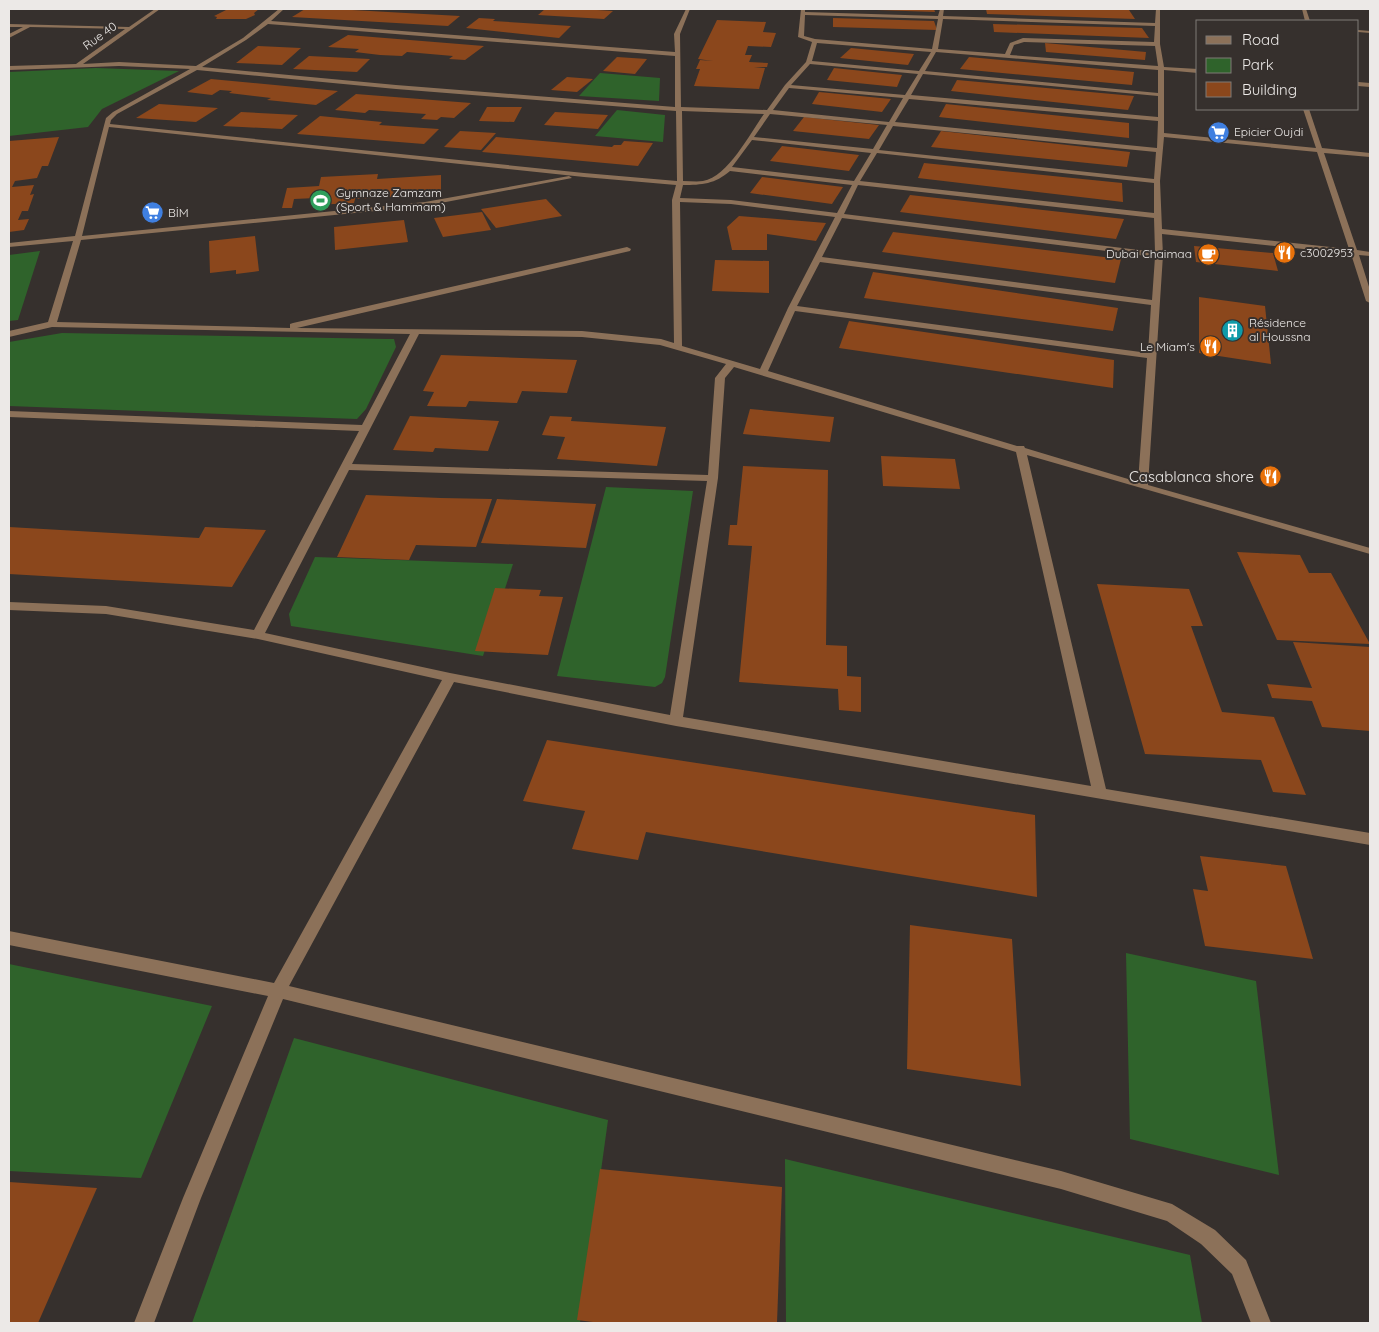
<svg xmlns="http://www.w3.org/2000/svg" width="1379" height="1332" font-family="Quicksand,sans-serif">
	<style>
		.green { fill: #2f632b }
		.building { fill: #8b471c }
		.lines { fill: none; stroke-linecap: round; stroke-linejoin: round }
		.minor { fill: #8c7159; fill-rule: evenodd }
		.labels { text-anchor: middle; stroke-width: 4; stroke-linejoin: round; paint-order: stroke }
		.far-street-label { font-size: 12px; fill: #ece9e7; stroke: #36302d }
		.far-poi-label { font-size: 12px; fill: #ece9e7; stroke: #36302d; text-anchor: start }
		.poi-label { font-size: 15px; fill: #ece9e7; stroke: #36302d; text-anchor: end }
	</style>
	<rect width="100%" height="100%" fill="#36302d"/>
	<g class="green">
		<polygon points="96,68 179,71 102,109 88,127 9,136 9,72"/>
		<polygon points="600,73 660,78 659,101 579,96"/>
		<polygon points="617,110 665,115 663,142 595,136"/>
		<polygon points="40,251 18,320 9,321 9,255"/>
		<polygon points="62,333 387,339 394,339 396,347 366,409 357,419 9,406 9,342"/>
		<polygon points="606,487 693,491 665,677 662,683 655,687 557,676"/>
		<polygon points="315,557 513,564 483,656 291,626 289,614"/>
		<polygon points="1126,953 1256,981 1279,1175 1130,1139"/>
		<polygon points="9,964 212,1006 141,1178 9,1171"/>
		<polygon points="294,1038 608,1120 580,1323 192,1323"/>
		<polygon points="785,1159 1190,1255 1202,1323 786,1323"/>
	</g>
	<g class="building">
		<polygon points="228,9 259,9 254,13 255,15 246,19 216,19 217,17 214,16"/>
		<polygon points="305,9 334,9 460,16 448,26 292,17"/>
		<polygon points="545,9 582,9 613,11 604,19 538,15"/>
		<polygon points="876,9 934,9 935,12 876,10"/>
		<polygon points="986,9 1129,10 1135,19 987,14"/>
		<polygon points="479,18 495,19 493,21 571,26 559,38 466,28"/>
		<polygon points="833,18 934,21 937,30 833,27"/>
		<polygon points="717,20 766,22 763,32 776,33 771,47 748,46 745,55 752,55 749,62 768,63 767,67 754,67 765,68 759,89 694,86 700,69 696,69 700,60 713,61 698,59"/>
		<polygon points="993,24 1142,28 1149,38 994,32"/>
		<polygon points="348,35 484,46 465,60 449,59 453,56 407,52 402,56 380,55 355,52 359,49 328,47"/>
		<polygon points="1045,43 1146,52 1145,60 1046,52"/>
		<polygon points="258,46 301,48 282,65 236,63"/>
		<polygon points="851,48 914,54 908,65 840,58"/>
		<polygon points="309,56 370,59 357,72 293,69"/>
		<polygon points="617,57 647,59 635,74 603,71"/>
		<polygon points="969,57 1134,72 1132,85 960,69"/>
		<polygon points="834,68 902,75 897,87 827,80"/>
		<polygon points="567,77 593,79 577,92 551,90"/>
		<polygon points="211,79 338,91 316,105 267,100 271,98 229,93 232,91 220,90 212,95 187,92"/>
		<polygon points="957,80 1134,96 1128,110 951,91"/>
		<polygon points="819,92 891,99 882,112 812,104"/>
		<polygon points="356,94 471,103 454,118 441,117 437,120 421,119 426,114 369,110 365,113 335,110"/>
		<polygon points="159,104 218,108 196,122 136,118"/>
		<polygon points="946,104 1129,123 1129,138 939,117"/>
		<polygon points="487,107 522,107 514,122 479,121"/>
		<polygon points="241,112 298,115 282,129 223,126"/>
		<polygon points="555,112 608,115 598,129 544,125"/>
		<polygon points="320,116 382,122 379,125 439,129 424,144 297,134"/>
		<polygon points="804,117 879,125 869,139 793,131"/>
		<polygon points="460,131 496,133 481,150 444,147"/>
		<polygon points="941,131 1130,152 1127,167 931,147"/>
		<polygon points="59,137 48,166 42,166 37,178 15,181 12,187 34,185 30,195 34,194 28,211 22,211 18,220 29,219 24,230 9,232 9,141"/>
		<polygon points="496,137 612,147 614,145 621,145 624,141 653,143 638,166 482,152"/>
		<polygon points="782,146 859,155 849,171 770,161"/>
		<polygon points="924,163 1122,183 1123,202 918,178"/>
		<polygon points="378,174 377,179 441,175 441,194 355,199 354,203 314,205 316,198 294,199 292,208 282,208 287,188 319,186 321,177"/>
		<polygon points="762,177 843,187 832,204 750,193"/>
		<polygon points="910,195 1124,219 1116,239 900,212"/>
		<polygon points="546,199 562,216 496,228 481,209"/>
		<polygon points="482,212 491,230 443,237 434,218"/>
		<polygon points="739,216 826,223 816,241 767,234 767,250 732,250 727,227"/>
		<polygon points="404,220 408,242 335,250 334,227"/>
		<polygon points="893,232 1121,259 1115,283 882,252"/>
		<polygon points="255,236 259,271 236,274 236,270 210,273 209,241"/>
		<polygon points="1194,246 1273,253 1278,271 1196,262"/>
		<polygon points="715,260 769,261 769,293 712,291"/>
		<polygon points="873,272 1118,308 1113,331 864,298"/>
		<polygon points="1199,297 1265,306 1271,364 1199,353"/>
		<polygon points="849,321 1114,360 1113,388 839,348"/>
		<polygon points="441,355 577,360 567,393 522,391 517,403 469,401 466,407 427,406 434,392 423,391"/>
		<polygon points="750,409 834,417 830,442 743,434"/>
		<polygon points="410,416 499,421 488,451 435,448 433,452 393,450"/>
		<polygon points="550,416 572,417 571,421 666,427 657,466 557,459 565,437 542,435"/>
		<polygon points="881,456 955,459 960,489 883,486"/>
		<polygon points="743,466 828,470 826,645 847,646 847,676 861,677 861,712 839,710 838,689 739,682 752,546 728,545 730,525 737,525"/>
		<polygon points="366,495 441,498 492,499 476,547 416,545 409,560 337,557"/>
		<polygon points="497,499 596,504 586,548 481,543"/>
		<polygon points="9,527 199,538 205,527 266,530 232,587 9,574"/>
		<polygon points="1237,552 1300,555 1309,573 1331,573 1370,644 1277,640"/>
		<polygon points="1097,584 1189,589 1203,626 1191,626 1222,712 1274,717 1306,795 1273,792 1261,760 1145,754"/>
		<polygon points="495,588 541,590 539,596 563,597 548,655 475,651"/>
		<polygon points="1293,642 1370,647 1370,731 1322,727 1312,701 1272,698 1267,684 1312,688"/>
		<polygon points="547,740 1035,815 1037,897 646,832 638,860 572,849 585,811 523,801"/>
		<polygon points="1200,856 1286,866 1313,959 1205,946 1193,889 1208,891"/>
		<polygon points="910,925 1012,939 1021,1086 907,1069"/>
		<polygon points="600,1169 782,1187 777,1323 601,1323 577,1320"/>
		<polygon points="9,1182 97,1188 38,1323 9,1323"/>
	</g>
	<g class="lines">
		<g class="minor">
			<path d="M 155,9 L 160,9 L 83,64 L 119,62 L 196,66 L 243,38 L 279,9 L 284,9 L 271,21 L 675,52 L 674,34 L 686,9 L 690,9 L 680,34 L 681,107 L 767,110 L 785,85 L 806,62 L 812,42 L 798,37 L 801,9 L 805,9 L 805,12 L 938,16 L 940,9 L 944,9 L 943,16 L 1155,23 L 1156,9 L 1160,9 L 1160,44 L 1164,67 L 1198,69 L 1198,73 L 1164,70 L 1164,133 L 1316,148 L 1303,109 L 1309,109 L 1322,148 L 1370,153 L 1370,157 L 1324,153 L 1357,250 L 1370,252 L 1370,256 L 1359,255 L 1370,290 L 1370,303 L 1366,301 L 1351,254 L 1162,234 L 1163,255 L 1148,485 L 1370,548 L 1370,554 L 1027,455 L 1106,789 L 1370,833 L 1370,845 L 676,726 L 454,682 L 289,986 L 1061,1171 L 1172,1204 L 1215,1230 L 1246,1260 L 1271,1323 L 1251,1323 L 1232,1274 L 1201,1244 L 1167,1221 L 1061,1189 L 283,999 L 201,1198 L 154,1323 L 134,1323 L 183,1198 L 268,996 L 9,945 L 9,931 L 274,983 L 442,680 L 258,639 L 106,614 L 9,610 L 9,602 L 106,606 L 254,630 L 359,431 L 9,417 L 9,411 L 362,425 L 410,334 L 52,327 L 9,337 L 9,331 L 48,322 L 73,241 L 9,247 L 9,243 L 75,236 L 106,118 L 113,112 L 190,69 L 119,66 L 9,70 L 9,66 L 76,64 L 125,29 L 30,27 L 9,38 L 9,34 L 23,27 L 9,27 L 9,24 L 129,27 ZM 805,15 L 938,19 L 932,49 L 815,39 L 804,36 ZM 943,19 L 1155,26 L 1154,42 L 1023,38 L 1010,43 L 1005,54 L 938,49 ZM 268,24 L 675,56 L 675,107 L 396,85 L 202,67 L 246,40 ZM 1024,42 L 1155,46 L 1158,66 L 1010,55 L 1014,45 ZM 817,43 L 931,52 L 919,71 L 812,61 ZM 936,52 L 1158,70 L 1158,93 L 925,71 ZM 810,64 L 918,74 L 905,95 L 791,85 ZM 197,70 L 396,89 L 676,111 L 677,181 L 584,173 L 110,124 L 111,120 L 117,114 ZM 923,74 L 1158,96 L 1158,117 L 911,95 ZM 789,88 L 903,98 L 889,122 L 773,110 ZM 909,99 L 1158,121 L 1157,148 L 895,122 ZM 682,111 L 764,114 C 750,133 728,177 703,181 C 697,182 690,181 683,181 ZM 770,114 L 887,125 L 873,149 L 754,137 ZM 893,126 L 1156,152 L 1154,179 L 879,150 ZM 109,127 L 584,177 L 676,185 L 672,200 L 674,343 L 661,339 L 582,331 L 297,328 L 630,251 L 631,249 L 627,247 L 293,323 L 290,324 L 290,328 L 57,322 L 81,240 L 425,206 L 572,178 L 569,176 L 425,202 L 82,236 ZM 1164,137 L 1317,152 L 1349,249 L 1162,229 L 1160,181 ZM 752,140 L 871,153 L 854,181 L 732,167 ZM 877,153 L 1154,183 L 1154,213 L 860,181 ZM 730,171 L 852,185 L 837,213 L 731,200 L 680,198 L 683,185 C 702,185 715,184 730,171 ZM 858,185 L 1154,218 L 1155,252 L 844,214 ZM 680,202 L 731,204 L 835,217 L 788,308 L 760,369 L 682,346 ZM 842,218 L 1155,257 L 1152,300 L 822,257 ZM 820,262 L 1151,305 L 1148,353 L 797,306 ZM 795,311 L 1147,358 L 1138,482 L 1025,448 L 1024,446 L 1017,446 L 768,371 ZM 419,334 L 582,337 L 660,345 L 726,364 L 715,378 L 708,475 L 352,464 ZM 734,367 L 1016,452 L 1091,786 L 683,717 L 718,478 L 725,378 ZM 349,470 L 707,481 L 670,715 L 450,673 L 265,633 Z"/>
			<polygon points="1302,9 1306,9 1310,21 1305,21"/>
			<polygon points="1358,30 1370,31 1370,33 1358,32"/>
			<polygon points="1358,82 1370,83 1370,87 1358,86"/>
		</g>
	</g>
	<defs>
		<symbol id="supermarket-disc" viewBox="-11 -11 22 22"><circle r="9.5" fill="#3f7fe0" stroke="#36302d"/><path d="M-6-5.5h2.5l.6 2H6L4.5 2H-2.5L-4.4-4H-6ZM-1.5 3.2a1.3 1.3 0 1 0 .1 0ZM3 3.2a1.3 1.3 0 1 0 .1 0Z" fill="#fff"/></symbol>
		<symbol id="stadium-disc" viewBox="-11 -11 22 22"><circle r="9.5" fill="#2e9e5b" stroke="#36302d"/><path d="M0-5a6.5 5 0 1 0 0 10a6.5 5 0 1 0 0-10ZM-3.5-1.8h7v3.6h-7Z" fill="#fff"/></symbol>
		<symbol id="restaurant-disc" viewBox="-11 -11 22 22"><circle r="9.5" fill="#e8710a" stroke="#36302d"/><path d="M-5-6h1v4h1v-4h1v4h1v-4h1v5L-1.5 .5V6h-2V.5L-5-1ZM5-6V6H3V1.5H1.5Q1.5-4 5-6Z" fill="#fff"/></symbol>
		<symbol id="cafe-disc" viewBox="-11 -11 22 22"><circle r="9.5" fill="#e8710a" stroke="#36302d"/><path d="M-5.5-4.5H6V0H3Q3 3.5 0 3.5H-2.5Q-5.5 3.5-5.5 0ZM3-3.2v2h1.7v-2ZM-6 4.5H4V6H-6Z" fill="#fff"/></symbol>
		<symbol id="building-disc" viewBox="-11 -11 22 22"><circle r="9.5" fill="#0f9aa8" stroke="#36302d"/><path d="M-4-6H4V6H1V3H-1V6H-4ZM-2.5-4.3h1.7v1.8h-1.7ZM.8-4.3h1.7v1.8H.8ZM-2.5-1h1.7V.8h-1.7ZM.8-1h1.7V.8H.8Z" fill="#fff"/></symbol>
	</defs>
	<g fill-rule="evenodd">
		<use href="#supermarket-disc" x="1206" y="120" width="25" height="25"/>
		<use href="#stadium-disc" x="308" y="188" width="25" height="25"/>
		<use href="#supermarket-disc" x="140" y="200" width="25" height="25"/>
		<use href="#restaurant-disc" x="1272" y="240" width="25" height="25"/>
		<use href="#cafe-disc" x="1196" y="242" width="25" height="25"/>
		<use href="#building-disc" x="1220" y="318" width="25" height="25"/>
		<use href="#restaurant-disc" x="1198" y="334" width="25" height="25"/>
		<use href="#restaurant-disc" x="1258" y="464" width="25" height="25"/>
	</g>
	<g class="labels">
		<g class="far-street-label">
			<text transform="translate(100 36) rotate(-36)" y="4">Rue 40</text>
		</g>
		<g class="far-poi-label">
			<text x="1234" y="136">Epicier Oujdi</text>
			<text x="336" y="197">Gymnaze Zamzam<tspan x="336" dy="14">(Sport &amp; Hammam)</tspan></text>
			<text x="168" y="217">BİM</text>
			<text x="1300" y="257">c3002953</text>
			<text x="1192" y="258" text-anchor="end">Dubai Chaimaa</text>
			<text x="1249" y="327">Résidence<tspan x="1249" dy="14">al Houssna</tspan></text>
			<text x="1195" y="351" text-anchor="end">Le Miam's</text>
		</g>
		<g class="poi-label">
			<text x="1254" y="482">Casablanca shore</text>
		</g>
	</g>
	<rect width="1379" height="1332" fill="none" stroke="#ece9e7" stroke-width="20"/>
	<rect x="1196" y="20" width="162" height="90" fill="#36302d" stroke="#7f7a77"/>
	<rect x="1206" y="36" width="25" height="8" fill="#8c7159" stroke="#7f7a77"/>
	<text x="1242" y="45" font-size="15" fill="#ece9e7">Road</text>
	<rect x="1206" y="58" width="25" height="15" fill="#2f632b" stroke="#7f7a77"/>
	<text x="1242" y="70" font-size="15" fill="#ece9e7">Park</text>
	<rect x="1206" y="82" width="25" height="15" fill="#8b471c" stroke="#7f7a77"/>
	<text x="1242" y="95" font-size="15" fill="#ece9e7">Building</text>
</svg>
